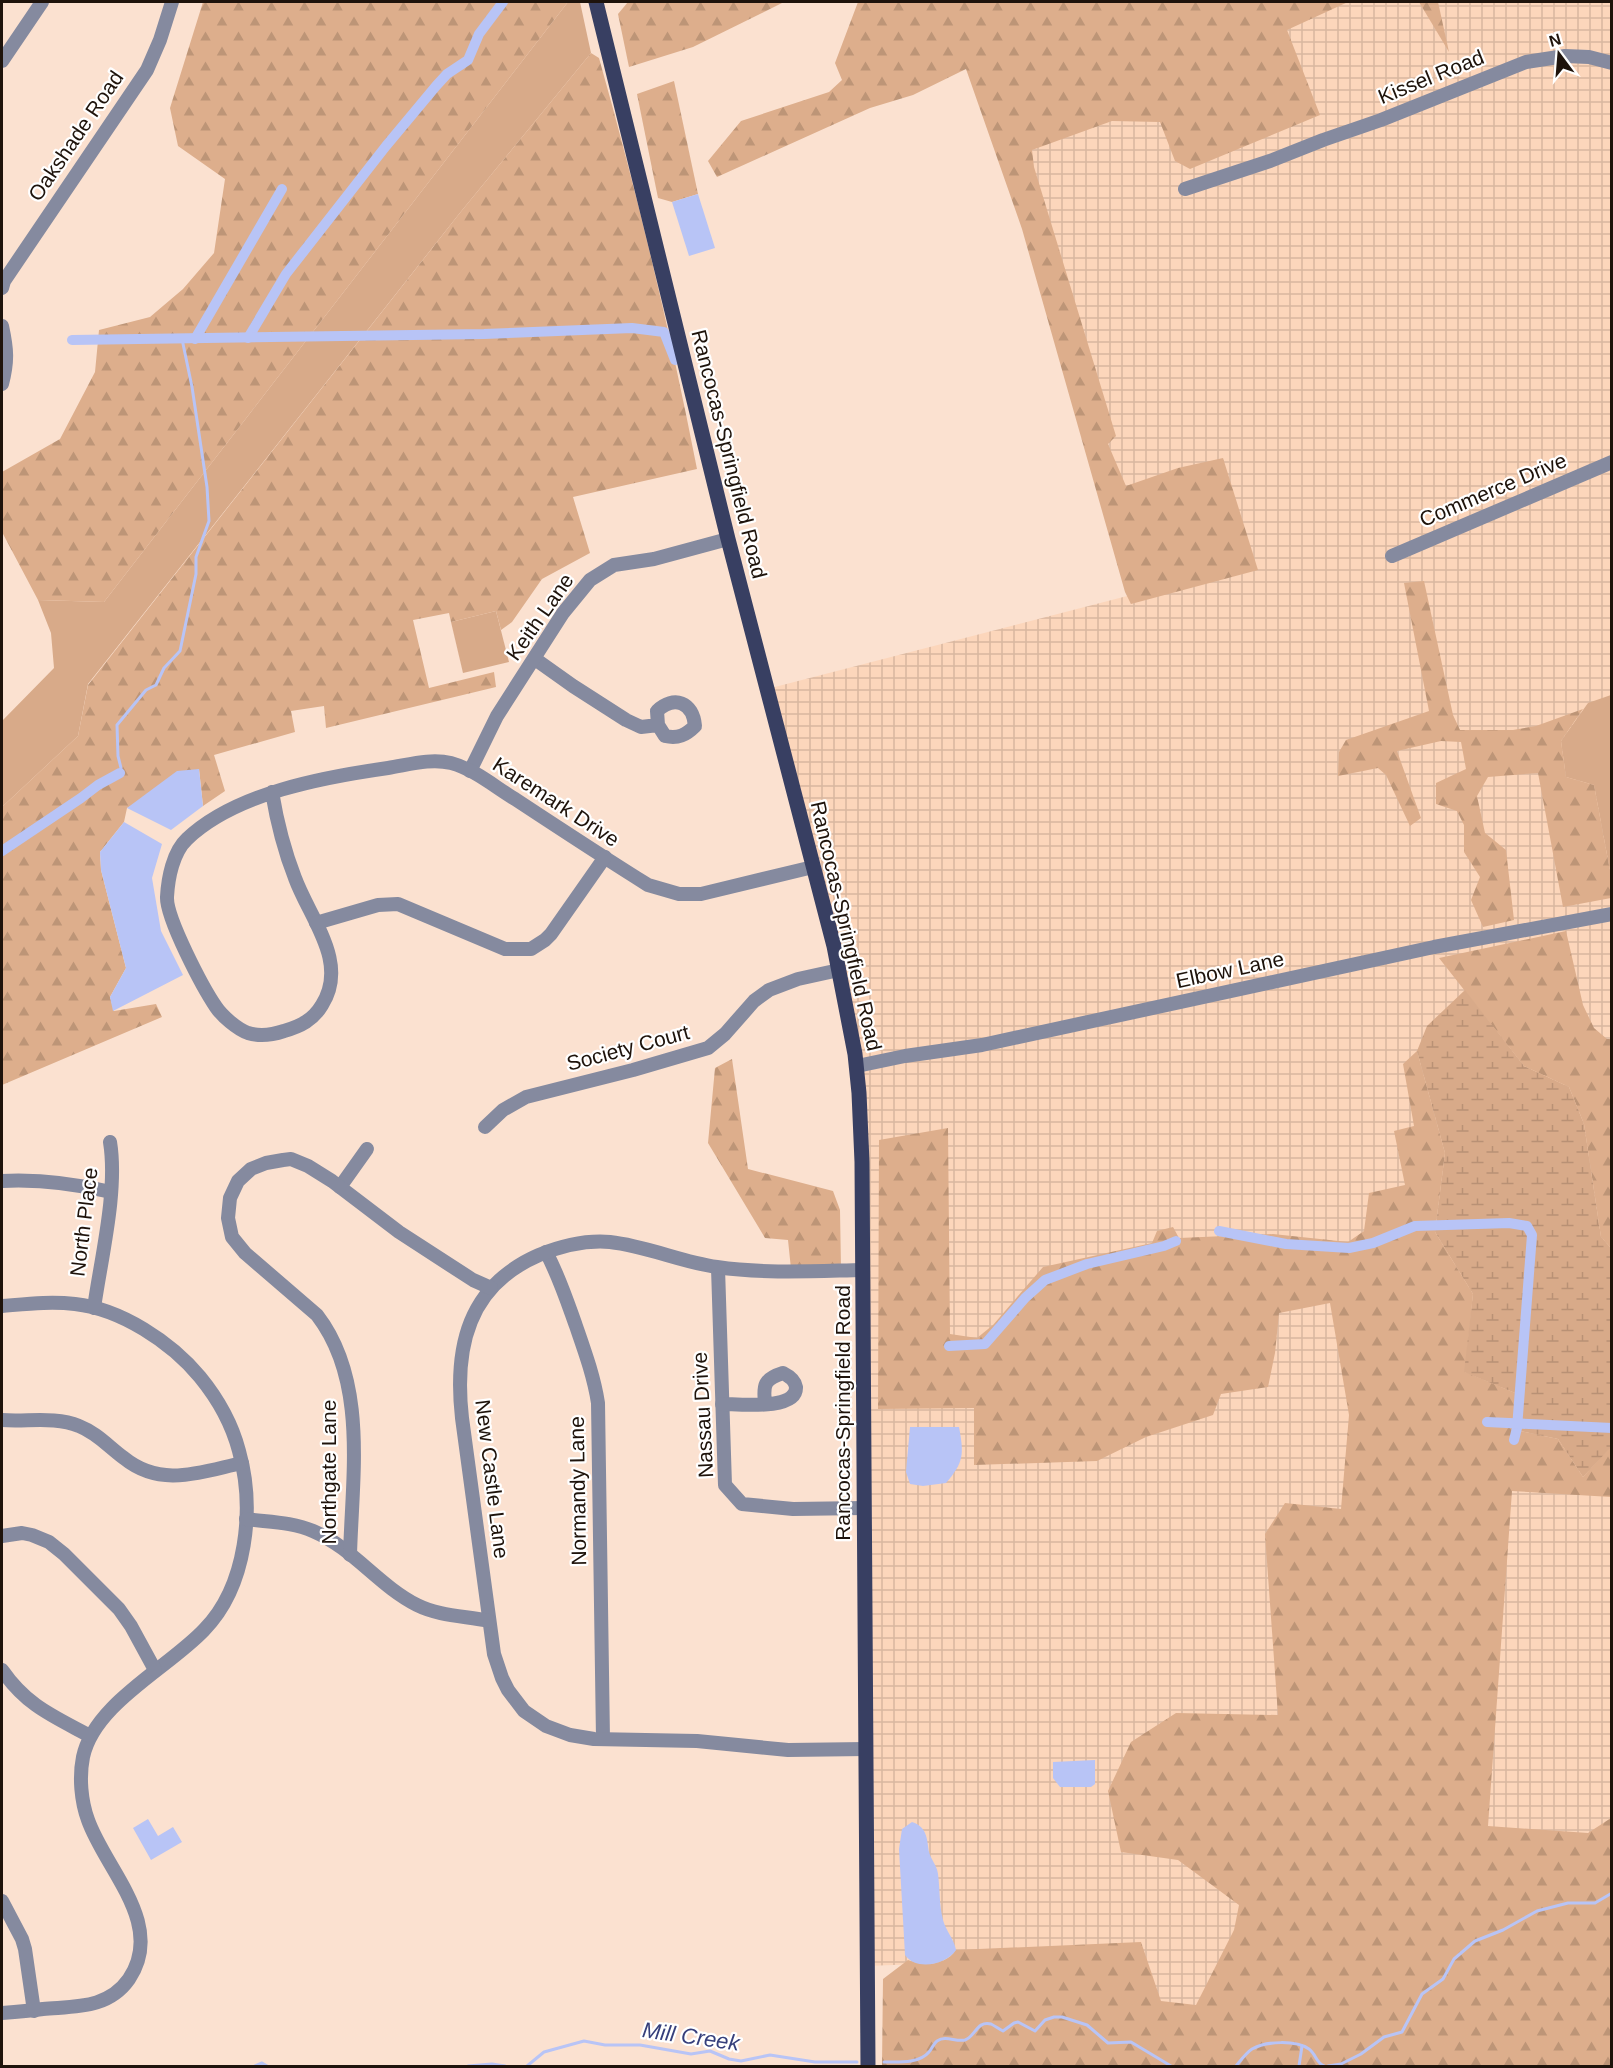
<svg xmlns="http://www.w3.org/2000/svg" width="1613" height="2068" font-family="Helvetica,sans-serif">
	<style>
		.industrial { fill: url(#industrial-grid) }
		.green { fill: #d8aa89 }
		.forest { fill: url(#forest-firs) }
		.wetland { fill: url(#wetland-marsh) }
		.water { fill: #b8c4f6 }
		.lines { fill: none; stroke-linecap: round; stroke-linejoin: round }
		.stream { stroke: #b8c4f6; stroke-width: 3 }
		.canal { stroke: #b8c4f6; stroke-width: 10 }
		.minor { stroke: #858a9f; stroke-width: 14 }
		.major { stroke: #383f62; stroke-width: 15 }
		.labels { text-anchor: middle; stroke-width: 4.5; stroke-linejoin: round; paint-order: stroke }
		.street-label { font-size: 21px; fill: #1e130b; stroke: #fff }
		.water-label { font-size: 22px; font-style: italic; fill: #363f7b; stroke: #fff }
	</style>
	<defs>
		<pattern id="industrial-grid" width="8" height="8" patternUnits="userSpaceOnUse" patternTransform="scale(1.5)"><rect width="8" height="8" fill="#fcd6bb"/><path d="M0 4h8M4 0v8" fill="none" stroke="#d8b79f"/></pattern>
		<pattern id="forest-firs" width="22" height="20" patternUnits="userSpaceOnUse" patternTransform="scale(1.5)"><rect width="22" height="20" fill="#ddae8c"/><path d="M5 1l3.5 6h-7zM16 11l3.5 6h-7z" fill="#bd9577"/></pattern>
		<pattern id="wetland-marsh" width="20" height="14" patternUnits="userSpaceOnUse" patternTransform="scale(1.5)"><rect width="20" height="14" fill="#d8aa89"/><path d="M1 5h8M5 5V1M11 12h8M15 12V8" fill="none" stroke="#b99175"/></pattern>
	</defs>
	<rect width="100%" height="100%" fill="#fbe1d0"/>
	<polygon class="industrial" points="1149,2 1611,2 1612,1844 1207,2011 1181,2019 1144,1993 1133,1956 867,1966 855,1054 767,689 1131,595 985,77"/>
	<g class="green">
		<polygon points="568,2 580,2 591,53 459,214 88,684 78,736 2,807 2,721 54,668 51,633 38,600 104,602"/>
		<polygon points="496,611 509,662 463,673 451,622"/>
		<polygon points="1611,695 1611,876 1594,785 1566,777 1561,741 1588,703"/>
	</g>
	<g class="forest">
		<polygon points="203,2 568,2 104,602 38,600 2,532 2,472 60,439 95,372 99,330 150,317 183,289 214,253 225,179 178,146 170,108"/>
		<polygon points="628,2 784,2 693,47 629,67 618,14"/>
		<polygon points="858,2 1348,2 1287,30 1320,115 1190,169 1175,161 1160,122 1112,121 1032,150 1034,167 1116,436 1108,444 1126,486 1178,468 1223,458 1258,570 1131,604 1125,592 1022,229 966,69 913,95 870,108 717,177 708,161 741,121 829,92 842,80 835,63"/>
		<polygon points="1419,2 1438,2 1449,52"/>
		<path d="M 591,53 L 599,58 C 637,193 670,330 697,469 L 573,497 L 590,553 L 542,579 L 512,622 L 501,630 L 496,611 L 451,622 L 449,613 L 413,620 L 429,688 L 494,672 L 496,687 L 326,728 L 324,706 L 291,711 L 295,732 L 214,755 L 225,791 L 203,806 L 199,769 L 127,808 L 124,822 L 100,852 L 101,870 L 126,968 L 110,997 L 114,1011 L 156,1004 L 162,1017 L 2,1085 L 2,807 L 78,736 L 88,685 L 459,214 Z"/>
		<polygon points="674,81 698,194 672,202 658,198 637,94"/>
		<polygon points="1424,581 1453,715 1460,730 1513,730 1536,726 1583,709 1561,741 1566,777 1594,785 1611,876 1611,898 1563,907 1538,773 1488,777 1477,796 1485,833 1506,850 1514,920 1483,927 1471,900 1480,877 1464,852 1464,825 1457,811 1436,804 1436,783 1466,769 1461,742 1441,741 1397,751 1421,818 1410,826 1386,775 1378,768 1338,776 1339,752 1346,740 1429,711 1404,583"/>
		<polygon points="1566,931 1583,1005 1594,1028 1607,1039 1611,1039 1611,1248 1601,1237 1584,1124 1569,1087 1524,1066 1439,958"/>
		<path d="M 1417,1051 L 1445,1153 L 1435,1232 L 1473,1294 L 1465,1372 L 1520,1395 L 1516,1430 L 1558,1439 L 1583,1477 L 1611,1446 L 1611,1497 L 1512,1491 L 1488,1826 L 1588,1833 L 1611,1818 L 1611,2065 L 882,2066 L 883,1979 L 908,1960 C 924,1967 946,1965 956,1950 L 1141,1942 L 1161,2001 L 1196,2005 L 1234,1930 L 1239,1905 L 1178,1860 L 1121,1852 L 1108,1791 L 1131,1742 L 1176,1713 L 1278,1715 L 1265,1534 L 1285,1503 L 1341,1509 L 1349,1415 L 1330,1303 L 1279,1313 L 1275,1353 L 1268,1387 L 1221,1394 L 1213,1415 L 1146,1437 L 1097,1461 L 974,1465 L 974,1408 L 878,1409 L 879,1140 L 948,1128 L 950,1334 L 977,1338 L 993,1325 L 1043,1267 L 1152,1243 L 1157,1231 L 1173,1227 L 1179,1238 L 1273,1234 L 1348,1242 L 1364,1231 L 1369,1193 L 1405,1185 L 1394,1131 L 1414,1126 L 1403,1064 Z"/>
		<polygon points="732,1059 748,1169 833,1191 840,1210 841,1269 791,1269 788,1240 765,1238 708,1143 715,1068"/>
	</g>
	<polygon class="wetland" points="1465,990 1524,1066 1569,1087 1584,1124 1601,1237 1611,1248 1612,1446 1583,1477 1558,1439 1516,1430 1520,1395 1464,1372 1473,1294 1435,1232 1445,1153 1417,1051 1427,1026"/>
	<g class="water">
		<polygon points="698,194 715,248 689,256 672,202"/>
		<polygon points="199,769 203,806 171,830 127,808 177,771"/>
		<polygon points="124,822 162,844 152,878 161,931 183,975 113,1011 110,997 126,968 101,870 100,852"/>
		<path d="M 910,1427 L 959,1427 C 964,1454 964,1462 946,1483 L 923,1486 L 910,1484 L 906,1472 Z"/>
		<polygon points="1095,1760 1095,1784 1091,1787 1060,1787 1053,1778 1053,1762"/>
		<polygon points="148,1819 158,1836 173,1827 182,1842 151,1860 133,1828"/>
		<path d="M 912,1822 C 928,1827 927,1841 929,1852 C 931,1860 937,1865 938,1874 C 940,1889 939,1905 943,1920 C 946,1931 954,1939 956,1950 C 946,1965 916,1971 905,1955 L 899,1849 L 902,1829 Z"/>
	</g>
	<g class="lines">
		<g class="stream">
			<polyline points="120,773 121,768 118,756 117,725 146,690 156,685 164,668 180,651 196,574 196,557 209,521 207,487 192,387 182,339"/>
			<path d="M 884,2062 C 898,2062 919,2064 929,2052 C 932,2049 933,2044 937,2041 C 946,2035 955,2042 965,2040 C 975,2037 977,2020 991,2024 C 995,2026 999,2029 1003,2031 L 1014,2023 L 1018,2022 L 1035,2031 L 1045,2020 L 1054,2017 L 1062,2017 L 1087,2025 L 1108,2043 L 1131,2042 L 1171,2066"/>
			<polyline points="255,2066 262,2063 267,2066"/>
			<polyline points="468,2066 492,2064 505,2066"/>
			<polyline points="527,2066 544,2052 584,2041 605,2045 640,2045 691,2054 710,2051 729,2059 741,2061 770,2055 815,2062 857,2062"/>
			<path d="M 1236,2066 C 1241,2060 1246,2053 1252,2049 C 1266,2041 1296,2040 1309,2049 C 1316,2054 1316,2063 1324,2066"/>
			<polyline points="1299,2066 1302,2046"/>
			<polyline points="1328,2066 1341,2064 1361,2054 1384,2037 1402,2032 1422,1994 1443,1979 1454,1959 1475,1941 1503,1930 1537,1911 1568,1903 1595,1903 1612,1893"/>
		</g>
		<g class="canal">
			<polyline points="248,338 286,274 386,146 436,86 447,74 468,60 479,34 503,2"/>
			<polyline points="195,339 282,189"/>
			<polyline points="72,340 484,334 632,328 664,332 675,360"/>
			<polyline points="2,851 81,798 98,785 120,773"/>
			<polyline points="1219,1231 1286,1244 1349,1248 1373,1243 1415,1226 1509,1223 1527,1226 1532,1235 1517,1428 1514,1440"/>
			<polyline points="949,1346 985,1344 1025,1298 1045,1280 1087,1264 1164,1246 1176,1241"/>
			<polyline points="1487,1422 1612,1428"/>
		</g>
		<g class="minor">
			<polyline points="2,61 42,2"/>
			<polyline points="1185,189 1270,161 1323,140 1381,120 1526,62 1565,56 1589,57 1612,63"/>
			<polyline points="2,288 4,281 147,70 160,40 172,2"/>
			<path d="M 2,326 C 7,349 8,361 2,384"/>
			<polyline points="1392,556 1612,462"/>
			<path d="M 535,659 L 573,686 L 626,720 L 641,727 L 658,725 L 657,711 C 674,695 693,702 695,726 C 686,735 678,739 665,736 L 658,725"/>
			<polyline points="470,771 497,716 563,613 590,580 614,565 654,559 728,539"/>
			<path d="M 272,792 C 277,822 284,850 295,878 C 310,919 349,962 322,1005 C 313,1020 301,1026 284,1031 C 272,1035 261,1037 248,1033 C 237,1029 222,1016 216,1007 C 203,988 166,918 167,897 C 168,878 173,852 187,839 C 235,793 324,777 388,768 C 408,765 430,758 451,763 C 474,769 495,787 515,799 C 559,828 603,857 648,885 L 679,894 L 701,894 L 813,867"/>
			<polyline points="316,923 378,905 398,904 505,949 531,949 545,940 551,934 605,857"/>
			<polyline points="857,1066 905,1056 982,1045 1434,947 1612,914"/>
			<polyline points="485,1127 503,1110 526,1097 633,1070 708,1048 725,1034 754,1001 769,990 798,979 839,970"/>
			<path d="M 2,1181 C 38,1179 76,1184 111,1192"/>
			<polyline points="340,1187 367,1149"/>
			<path d="M 546,1252 C 559,1276 567,1301 576,1326 C 585,1352 594,1377 598,1403 L 603,1739"/>
			<polyline points="718,1268 725,1485 742,1504 793,1509 864,1508"/>
			<path d="M 863,1270 C 815,1271 765,1274 717,1267 C 681,1262 647,1246 610,1242 C 587,1240 561,1246 539,1255 C 468,1286 454,1347 462,1418 L 494,1654 L 502,1678 L 508,1690 L 524,1711 L 546,1726 L 570,1735 L 594,1739 L 697,1741 L 788,1750 L 866,1749"/>
			<path d="M 2,1306 C 26,1304 50,1301 75,1304 C 121,1309 171,1342 200,1377 C 218,1399 232,1424 239,1451 C 255,1508 247,1586 204,1630 C 168,1668 94,1704 83,1757 C 79,1777 81,1801 88,1820 C 105,1869 166,1924 129,1979 C 108,2009 75,2006 43,2009 C 29,2011 16,2012 2,2013"/>
			<path d="M 94,1308 C 101,1258 118,1191 110,1142"/>
			<path d="M 722,1404 C 738,1404 797,1411 796,1387 C 795,1380 789,1376 783,1373 C 764,1379 763,1385 765,1403"/>
			<path d="M 2,1420 C 27,1422 55,1416 79,1426 C 97,1433 109,1447 124,1458 C 161,1488 200,1472 242,1463"/>
			<path d="M 246,1519 C 268,1522 293,1522 313,1531 C 353,1548 379,1586 417,1605 C 439,1616 465,1616 489,1621"/>
			<polyline points="2,1536 22,1533 32,1535 49,1542 64,1554 119,1609 131,1626 155,1670"/>
			<path d="M 350,1555 C 352,1477 368,1381 317,1315 L 245,1253 L 232,1237 L 228,1218 L 230,1198 L 238,1181 L 251,1169 L 266,1163 L 283,1160 L 291,1159 L 308,1166 L 332,1181 L 399,1232 L 473,1280 L 491,1288"/>
			<path d="M 2,1670 C 27,1706 53,1716 90,1736"/>
			<polyline points="2,1901 22,1939 25,1949 34,2011"/>
		</g>
		<polyline class="major" points="596,2 728,539 834,946 855,1054 859,1093 862,1162 868,2066"/>
	</g>
	<g class="labels">
		<g class="street-label">
			<text transform="translate(1431 77) rotate(-22)" y="7">Kissel Road</text>
			<text transform="translate(76 136) rotate(-56)" y="7">Oakshade Road</text>
			<text transform="translate(729 454) rotate(76)" y="7">Rancocas-Springfield Road</text>
			<text transform="translate(1493 490) rotate(-23)" y="7">Commerce Drive</text>
			<text transform="translate(540 617) rotate(-55)" y="7">Keith Lane</text>
			<text transform="translate(556 802) rotate(33)" y="7">Karemark Drive</text>
			<text transform="translate(846 926) rotate(77)" y="7">Rancocas-Springfield Road</text>
			<text transform="translate(1230 970) rotate(-12)" y="7">Elbow Lane</text>
			<text transform="translate(628 1048) rotate(-15)" y="7">Society Court</text>
			<text transform="translate(84 1222) rotate(-83)" y="7">North Place</text>
			<text transform="translate(843 1413) rotate(-90)" y="7">Rancocas-Springfield Road</text>
			<text transform="translate(703 1415) rotate(-93)" y="7">Nassau Drive</text>
			<text transform="translate(329 1472) rotate(-90)" y="7">Northgate Lane</text>
			<text transform="translate(492 1479) rotate(83)" y="7">New Castle Lane</text>
			<text transform="translate(578 1491) rotate(-91)" y="7">Normandy Lane</text>
		</g>
		<g class="water-label">
			<text transform="translate(691 2036) rotate(8)" y="8">Mill Creek</text>
		</g>
	</g>
	<rect width="1613" height="2068" fill="none" stroke="#1e130b" stroke-width="6"/>
	<g transform="translate(1559 54) rotate(344)" stroke="#ffffff" stroke-width="4.5" paint-order="stroke">
	<path d="M0-4.5L10 22L0 15L-10 22Z" fill="#1e130b"/>
	<text y="-9" font-size="16" font-weight="bold" text-anchor="middle" fill="#1e130b">N</text>
	</g>
</svg>
